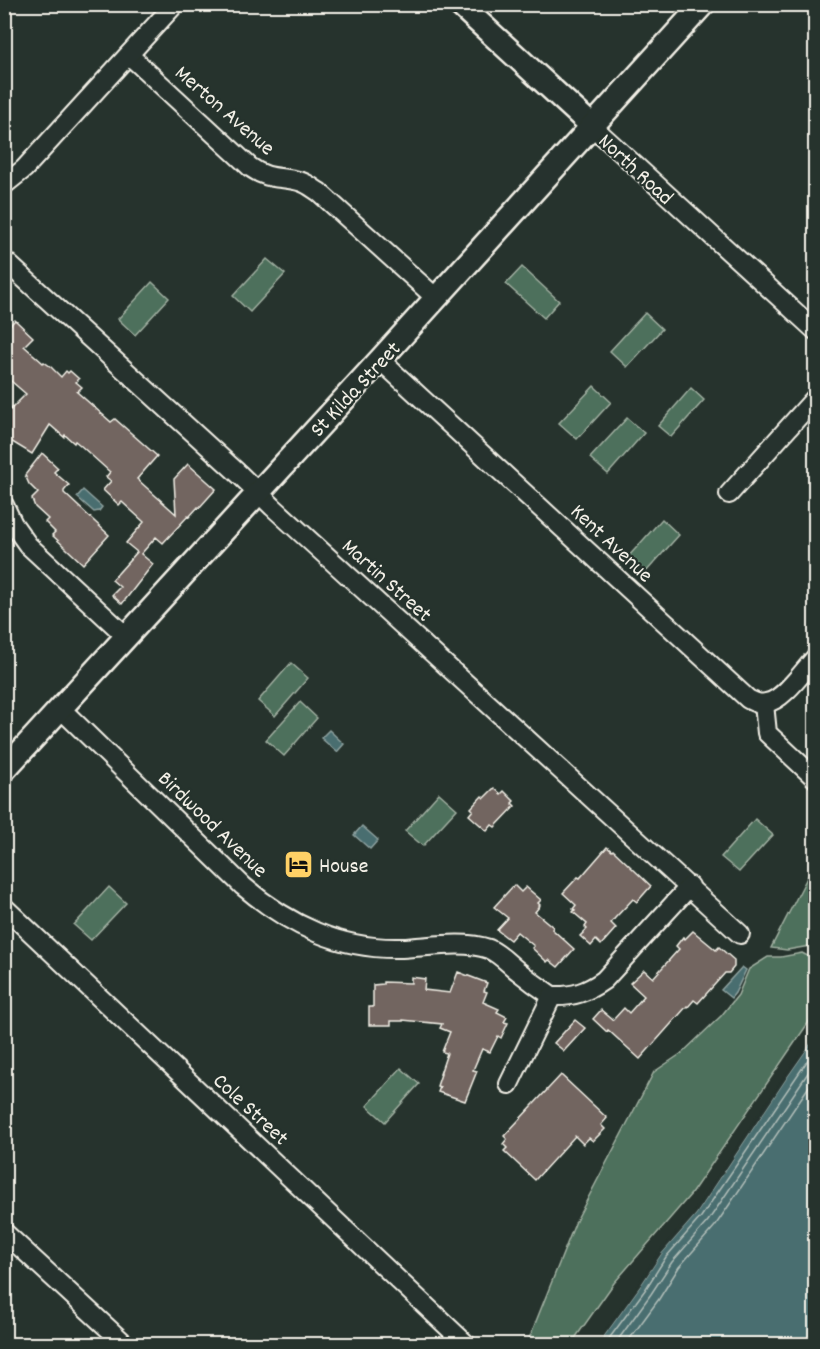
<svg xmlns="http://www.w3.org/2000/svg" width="820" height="1349" font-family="Dekko,sans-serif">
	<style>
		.green { fill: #4e705b; stroke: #a1b0a2; stroke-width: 1.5 }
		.water { fill: #4a6e70; stroke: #8ea2a0; stroke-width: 1.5 }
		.pier { fill: #26332d }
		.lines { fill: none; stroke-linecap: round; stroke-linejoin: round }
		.shore { stroke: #b0bdb8; stroke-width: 1.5 }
		.building { fill: #726560; stroke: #f4f1e8; stroke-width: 1.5 }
		.minor-casing { stroke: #f4f1e8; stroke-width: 22 }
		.major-casing { stroke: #f4f1e8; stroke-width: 27 }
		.minor { stroke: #26332d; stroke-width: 18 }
		.major { stroke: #26332d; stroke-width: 22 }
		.labels { text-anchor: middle; stroke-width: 4.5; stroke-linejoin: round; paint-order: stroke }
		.street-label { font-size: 22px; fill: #f4f1e8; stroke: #26332d }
		.poi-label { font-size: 22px; fill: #f4f1e8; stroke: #26332d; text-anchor: start }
	</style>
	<rect width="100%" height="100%" fill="#26332d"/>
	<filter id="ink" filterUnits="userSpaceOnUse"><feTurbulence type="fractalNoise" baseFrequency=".0167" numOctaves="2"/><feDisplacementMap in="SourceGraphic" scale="12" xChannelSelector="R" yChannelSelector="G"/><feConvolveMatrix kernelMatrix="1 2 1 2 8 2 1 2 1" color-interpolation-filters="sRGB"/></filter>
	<g filter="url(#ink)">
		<g class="green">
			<polygon points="267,259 285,274 250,312 233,296"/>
			<polygon points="522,267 559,301 544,318 506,284"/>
			<polygon points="152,282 169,298 135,335 118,319"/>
			<polygon points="645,313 662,329 627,367 610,351"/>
			<polygon points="594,386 611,402 577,439 559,423"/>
			<polygon points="691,388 704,400 671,437 658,426"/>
			<polygon points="627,418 644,433 608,474 590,458"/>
			<polygon points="662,519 679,535 645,573 628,557"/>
			<polygon points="291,663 308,678 275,716 258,701"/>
			<polygon points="300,702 317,718 284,756 266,740"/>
			<polygon points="439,793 457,809 423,846 405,831"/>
			<polygon points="755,819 773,835 739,872 721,857"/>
			<polygon points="815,862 815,945 787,950 771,948"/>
			<polygon points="109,887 126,903 91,940 74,925"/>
			<polygon points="802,953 815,960 815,1013 691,1194 614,1283 571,1344 527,1344 576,1221 654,1072 682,1053 721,1016 738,995 749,969 768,957 781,957"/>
			<polygon points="401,1068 419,1084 385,1122 367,1106"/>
		</g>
		<g class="water">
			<polygon points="83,490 102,507 99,511 94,512 77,497"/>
			<polygon points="329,730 344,744 337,752 321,738"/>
			<polygon points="362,826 378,840 370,849 354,835"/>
			<polygon points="742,967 746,970 735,993 731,998 721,990"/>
			<polygon points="815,1037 815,1344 598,1344 640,1286 661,1254 696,1214 787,1077"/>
		</g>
		<polygon class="pier" points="816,1034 815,1037 787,1077 696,1214 661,1254 640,1286 598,1344 595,1344 638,1285 659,1252 694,1212 785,1075 813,1036"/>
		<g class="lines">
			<g class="shore">
				<polyline points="605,1344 645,1290 666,1257 701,1217 816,1048"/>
				<polyline points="615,1344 651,1294 672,1262 708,1221 816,1061"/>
				<polyline points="626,1344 659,1299 679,1267 715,1226 816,1076"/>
			</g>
		</g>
		<g class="building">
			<polygon points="15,320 33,337 24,346 43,363 44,362 51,367 61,377 66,371 68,373 70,371 79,379 76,382 82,387 77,392 111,422 115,419 157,456 137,479 176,514 174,479 188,464 216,489 199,508 198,507 189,517 188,516 163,543 156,537 141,554 153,564 122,604 112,595 120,587 112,580 137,552 126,543 144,522 122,502 119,505 103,490 111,481 106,477 110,472 80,445 75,441 74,443 65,435 64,437 50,425 32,454 4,437 4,416 26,394 4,375 4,331"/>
			<polygon points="42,453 58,468 54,472 69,485 64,491 64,493 109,535 83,564 52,535 55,532 45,522 48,519 35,507 32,499 38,493 29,484 25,475"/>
			<polygon points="494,788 501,794 504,791 514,801 512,803 515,806 495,827 492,825 487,831 469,815 473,810 471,808 482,796 484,798"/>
			<polygon points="607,847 612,851 613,850 651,886 637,902 633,899 615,918 611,923 616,928 601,945 596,940 591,946 580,936 587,929 585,927 587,924 573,912 575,910 573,909 576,905 563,893 578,877 580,878"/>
			<polygon points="514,885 521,892 526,887 541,900 538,903 540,905 538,907 539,907 535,912 553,927 552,929 574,949 558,967 549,960 547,962 532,948 534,946 517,932 510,940 497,930 508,918 494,907"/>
			<polygon points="693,931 716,950 719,947 734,960 734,967 729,973 725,973 698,1003 694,1000 688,1007 687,1006 640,1059 608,1030 607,1032 593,1019 601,1010 613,1020 624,1008 629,1013 644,996 630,983 644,970 653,978 679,949 676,946 683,937 685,939"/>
			<polygon points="458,972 487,983 484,991 487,992 483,1002 499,1009 497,1012 507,1017 504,1022 508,1023 501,1038 498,1036 490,1052 482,1049 473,1070 477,1071 465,1101 438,1092 440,1087 437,1086 441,1074 440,1074 447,1053 442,1052 450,1032 440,1028 442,1024 403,1020 403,1021 391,1021 391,1025 369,1025 369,1007 373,1007 373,985 383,984 383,982 411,983 411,977 425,979 424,990 450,993"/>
			<polygon points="575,1020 585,1028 564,1051 554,1043"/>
			<polygon points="561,1075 607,1118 601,1125 605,1129 593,1141 589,1138 583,1144 575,1136 535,1180 504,1151 507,1148 503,1144 507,1139 504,1136"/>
		</g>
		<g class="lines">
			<defs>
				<g id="minor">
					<path d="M 129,55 L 250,167 C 271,182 281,175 302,182 C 308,184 314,189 319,192 L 436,298"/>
					<polyline points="592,126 816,331"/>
					<polyline points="4,185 24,169 175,4"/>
					<polyline points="4,260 240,475 273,507 740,934"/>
					<path d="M 380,360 L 748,699 C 754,702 759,705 766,703 C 783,701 804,670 816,657"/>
					<polyline points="729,494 816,397"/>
					<polyline points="4,505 13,524 28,545 127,637"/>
					<polyline points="764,704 767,733 816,779"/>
					<path d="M 61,709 L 243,886 C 289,925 340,950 402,948 C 429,947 463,940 489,949 C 500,954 509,964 518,971 C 529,980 540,988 552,996"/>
					<polyline points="4,907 466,1344"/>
					<path d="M 509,1084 L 552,996 C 573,997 587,992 604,980 L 690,886"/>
					<polyline points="4,1232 125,1344"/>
				</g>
				<g id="major">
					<polyline points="459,4 592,126"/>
					<polyline points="4,770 380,360 703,4"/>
				</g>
			</defs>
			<use href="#minor" class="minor-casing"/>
			<use href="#major" class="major-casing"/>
			<use href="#minor" class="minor"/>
			<use href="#major" class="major"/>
		</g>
	</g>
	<defs>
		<symbol id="hotel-square" viewBox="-11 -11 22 22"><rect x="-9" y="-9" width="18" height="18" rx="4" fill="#ffd166" stroke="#26332d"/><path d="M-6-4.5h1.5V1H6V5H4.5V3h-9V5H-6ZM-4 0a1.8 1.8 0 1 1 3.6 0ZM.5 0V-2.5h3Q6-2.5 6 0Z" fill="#111"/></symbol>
	</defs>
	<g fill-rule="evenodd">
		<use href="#hotel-square" x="282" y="848" width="33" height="33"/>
	</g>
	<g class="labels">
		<g class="street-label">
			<text transform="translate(226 109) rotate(41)" y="8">Merton Avenue</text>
			<text transform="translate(637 168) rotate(43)" y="8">North Road</text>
			<text transform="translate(354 388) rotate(-47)" y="8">St Kilda Street</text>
			<text transform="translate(613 542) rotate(43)" y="8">Kent Avenue</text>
			<text transform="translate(388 579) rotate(42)" y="8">Martin Street</text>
			<text transform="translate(214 823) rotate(44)" y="8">Birdwood Avenue</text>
			<text transform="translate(252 1108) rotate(43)" y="8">Cole Street</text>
		</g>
		<g class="poi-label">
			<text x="319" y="872">House</text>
		</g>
	</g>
	<rect width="820" height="1349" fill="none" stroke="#26332d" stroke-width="24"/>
	<rect x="12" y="12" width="796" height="1325" fill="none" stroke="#f4f1e8" stroke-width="2" filter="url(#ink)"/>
</svg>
